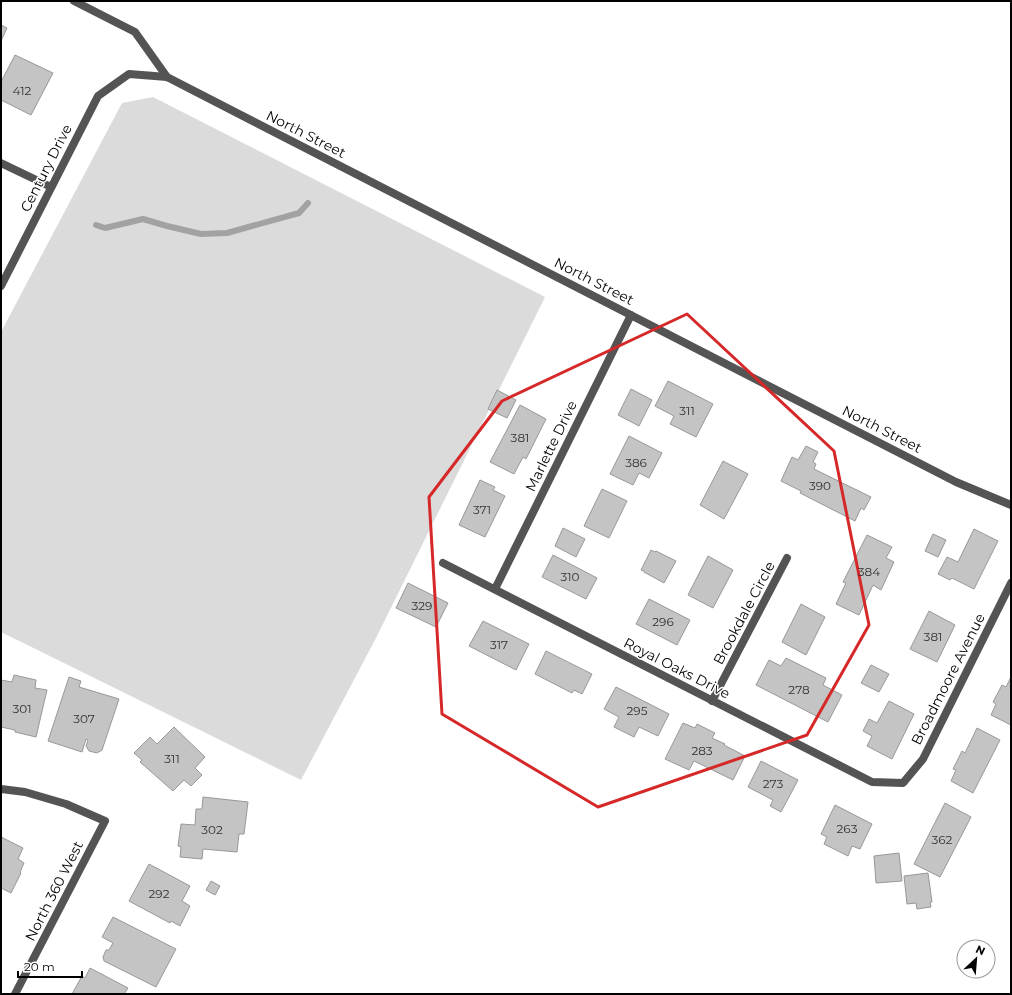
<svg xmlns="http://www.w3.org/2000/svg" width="1012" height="995" font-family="Montserrat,sans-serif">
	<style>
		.green { fill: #dbdbdb }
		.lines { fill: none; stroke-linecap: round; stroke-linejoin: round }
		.stream { stroke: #a2a2a2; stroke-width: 6 }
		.building { fill: #c4c4c4; stroke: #989898 }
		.street { stroke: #545454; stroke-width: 8 }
		.marked { fill: none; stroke: #d62828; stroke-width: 3; stroke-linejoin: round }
		.labels { text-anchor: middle; stroke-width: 3; stroke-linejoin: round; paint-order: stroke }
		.number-label { font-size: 12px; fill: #313131 }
		.street-label { font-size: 14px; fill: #000; stroke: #fff }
	</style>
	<rect width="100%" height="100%" fill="#fff"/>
	<polygon class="green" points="153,97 545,297 376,638 301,780 1,632 1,332 122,103"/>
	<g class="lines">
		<polyline class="stream" points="96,225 105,228 143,219 167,226 201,234 227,233 299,213 308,203"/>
	</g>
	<g class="building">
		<polygon points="1,25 7,28 1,41"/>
		<polygon points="15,55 53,73 31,115 1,100 1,82"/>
		<polygon points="668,381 713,404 696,437 670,424 674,416 655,406"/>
		<polygon points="631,389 652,400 639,426 618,415"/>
		<polygon points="497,390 516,400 507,418 488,409"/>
		<polygon points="520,405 546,419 526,459 523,457 514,474 490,462"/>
		<polygon points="629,436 662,453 649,478 639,473 633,485 610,474"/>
		<polygon points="806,446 818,452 813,462 816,464 814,469 871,497 864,510 861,508 855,521 800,493 801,491 781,481 792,457 798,460"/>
		<polygon points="723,461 748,474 724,519 700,505"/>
		<polygon points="480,480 495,487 493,490 505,496 485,537 459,525"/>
		<polygon points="602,489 627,501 609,538 584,526"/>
		<polygon points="563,528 585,539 576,557 555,546"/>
		<polygon points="974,529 998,541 974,589 952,578 950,580 938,574 947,557 958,562"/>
		<polygon points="933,534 946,540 938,557 925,551"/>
		<polygon points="867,535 892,547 886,558 894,562 881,590 873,585 859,615 836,604 846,583 843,582"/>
		<polygon points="651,550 655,552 656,551 676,561 664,583 644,572 644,571 641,570"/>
		<polygon points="553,555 597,578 586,599 542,577"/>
		<polygon points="708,556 733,570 713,608 688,595"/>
		<polygon points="408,583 448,603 436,627 396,608"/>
		<polygon points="649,599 690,620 677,645 636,624"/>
		<polygon points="801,604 825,617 806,655 782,642"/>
		<polygon points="929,611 955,625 937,662 910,649"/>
		<polygon points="483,621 529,644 516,670 469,646"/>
		<polygon points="546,651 592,674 582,694 574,690 572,693 535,674"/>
		<polygon points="786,658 826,678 823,685 842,695 828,722 756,685 769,660 781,666"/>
		<polygon points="871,665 889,674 879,692 861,683"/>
		<polygon points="14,675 36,680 35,688 47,690 36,737 15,732 15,730 1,727 1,680 12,682"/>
		<polygon points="69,677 81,681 79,687 119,699 102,750 97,753 89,751 86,746 88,740 86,739 82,752 48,741"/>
		<polygon points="1011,677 1011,725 991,715 996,704 993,702 1002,685 1006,687"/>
		<polygon points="616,687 669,714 658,736 639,727 634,737 614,727 619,717 604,709"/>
		<polygon points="889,701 914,714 892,759 867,746 872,736 863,731 869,719 877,723"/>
		<polygon points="683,723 695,728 697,724 715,733 712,738 725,744 724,745 745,756 733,780 694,761 689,770 665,759"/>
		<polygon points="174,727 205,757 195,768 202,775 191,786 184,780 173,791 140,762 142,760 134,753 150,737 157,744"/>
		<polygon points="977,728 1000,740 973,793 951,781 956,770 953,769 962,751 965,753"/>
		<polygon points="761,761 798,780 781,812 770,806 773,800 748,787"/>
		<polygon points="203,797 248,802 244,834 239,834 237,852 203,849 202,859 180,857 181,847 178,846 181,824 195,825 196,809 202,809"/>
		<polygon points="945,803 971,817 940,877 914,864"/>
		<polygon points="835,805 872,824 860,849 852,846 848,856 824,844 827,837 821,834"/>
		<polygon points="1,837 23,848 18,859 24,863 20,872 21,873 11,893 1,888"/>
		<polygon points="899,853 902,881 876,883 874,856"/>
		<polygon points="149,864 190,886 182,901 190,906 180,926 171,921 170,923 129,901"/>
		<polygon points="928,873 932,902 930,902 931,907 917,909 916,903 907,904 904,876"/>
		<polygon points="211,881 220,886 215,895 206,890"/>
		<polygon points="113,917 176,949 156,987 104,961 103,957 106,950 109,950 113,943 102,937"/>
		<polygon points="90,968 128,988 124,994 72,994 82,976 85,978"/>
	</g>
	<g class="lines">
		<g class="street">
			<polyline points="74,1 135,32 167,77"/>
			<polyline points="1,163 51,187"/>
			<polyline points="1,286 98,96 129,74 167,77 956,482 1011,505"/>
			<polyline points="443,563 872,782 903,783 923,759 1011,583"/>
			<polyline points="495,589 631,315"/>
			<polyline points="712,701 787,558"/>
			<polyline points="1,789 25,792 66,804 105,821 15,994"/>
		</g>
	</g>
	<path class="marked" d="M 687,314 L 834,451 L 869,625 L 807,735 L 598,807 L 442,714 L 429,497 L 502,401 Z"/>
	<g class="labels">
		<g class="number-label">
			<text x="22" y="95">412</text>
			<text x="687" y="415">311</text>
			<text x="520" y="442">381</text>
			<text x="636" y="467">386</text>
			<text x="820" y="490">390</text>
			<text x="482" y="514">371</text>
			<text x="869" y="576">384</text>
			<text x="570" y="581">310</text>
			<text x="422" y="610">329</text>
			<text x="663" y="626">296</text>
			<text x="933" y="641">381</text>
			<text x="499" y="649">317</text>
			<text x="799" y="694">278</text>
			<text x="22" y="713">301</text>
			<text x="637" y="715">295</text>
			<text x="84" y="723">307</text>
			<text x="702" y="755">283</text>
			<text x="172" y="763">311</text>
			<text x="773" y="788">273</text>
			<text x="847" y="833">263</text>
			<text x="212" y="834">302</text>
			<text x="942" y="844">362</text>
			<text x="159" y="898">292</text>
		</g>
		<g class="street-label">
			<text transform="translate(306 134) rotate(27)" y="5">North Street</text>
			<text transform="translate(46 168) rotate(-63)" y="5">Century Drive</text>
			<text transform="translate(594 281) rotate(27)" y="5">North Street</text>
			<text transform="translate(882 429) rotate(27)" y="5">North Street</text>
			<text transform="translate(551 446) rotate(-64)" y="5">Marlette Drive</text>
			<text transform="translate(744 613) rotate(-62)" y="5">Brookdale Circle</text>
			<text transform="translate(677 668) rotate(27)" y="5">Royal Oaks Drive</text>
			<text transform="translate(948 679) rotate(-63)" y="5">Broadmoore Avenue</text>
			<text transform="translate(54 891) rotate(-63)" y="5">North 360 West</text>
		</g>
	</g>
	<rect width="1012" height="995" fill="none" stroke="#000000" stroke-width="4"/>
	<g transform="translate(976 959) rotate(26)"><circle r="19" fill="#ffffff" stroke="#999999"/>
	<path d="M0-3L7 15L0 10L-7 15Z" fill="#000000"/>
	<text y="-6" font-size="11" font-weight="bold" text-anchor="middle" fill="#000000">N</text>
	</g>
	<path d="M18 971v6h64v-6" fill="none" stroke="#000000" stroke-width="2"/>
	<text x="24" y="971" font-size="12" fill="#000000" stroke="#ffffff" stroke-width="3" paint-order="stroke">20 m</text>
</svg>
